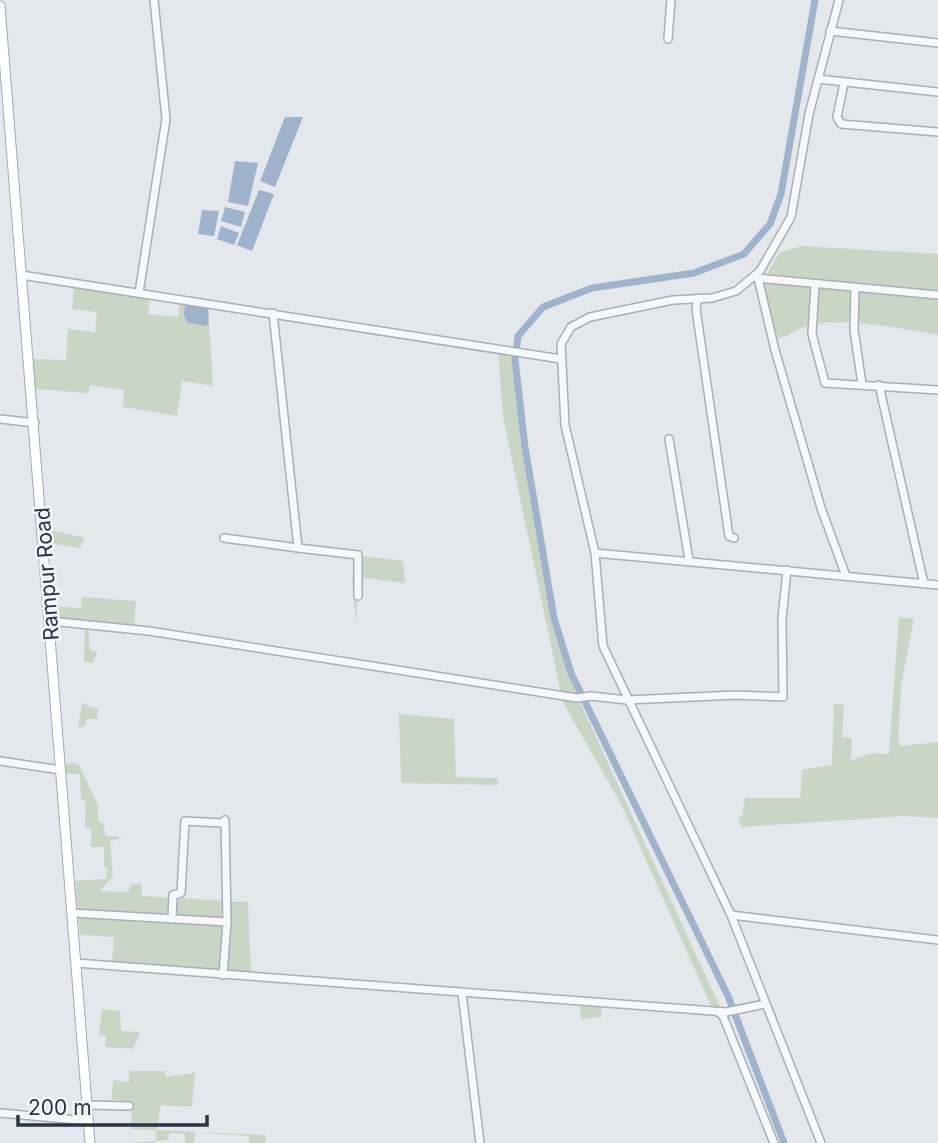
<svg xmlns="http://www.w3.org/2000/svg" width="938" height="1143" font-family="Inter,sans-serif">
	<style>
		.green { fill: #c9d6c5 }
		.water { fill: #9fb4cc }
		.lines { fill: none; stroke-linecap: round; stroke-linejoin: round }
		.canal { stroke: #9fb4cc; stroke-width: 7 }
		.minor-casing { stroke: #a9aeb7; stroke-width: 10 }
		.major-casing { stroke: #a3abb8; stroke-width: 11 }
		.minor { stroke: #f7f8fa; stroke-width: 7 }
		.major { stroke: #fff; stroke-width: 9 }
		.labels { text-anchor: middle; stroke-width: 5; stroke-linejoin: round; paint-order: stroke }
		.street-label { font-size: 21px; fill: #2b3445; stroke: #f4f6f9 }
	</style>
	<rect width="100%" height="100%" fill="#e4e7ec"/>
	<g class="green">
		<path d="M 801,246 L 938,254 L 938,335 C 902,329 843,316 808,326 C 793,329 793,337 773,339 L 767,325 L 765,277 L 779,253 Z"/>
		<polygon points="74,285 150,298 148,314 178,317 180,302 185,303 206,326 209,323 213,386 182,381 177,416 123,407 124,390 90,385 88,393 35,389 32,359 66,360 68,329 95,332 97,312 72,309"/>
		<polygon points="498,352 512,354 523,447 551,617 578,696 542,689 559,691 560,688 503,417"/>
		<polygon points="48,530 81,537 85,538 80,548 49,543"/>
		<polygon points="362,556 403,561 405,583 358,577 356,625 352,576 358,576"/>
		<polygon points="82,597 136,601 134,627 53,619 53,606 81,608"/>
		<polygon points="899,617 914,619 901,686 898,740 901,746 938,742 938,818 905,816 742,827 738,819 742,815 745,798 800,798 802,770 832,765 834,704 844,705 842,737 852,738 851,760 873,753 889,754"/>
		<polygon points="85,627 88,628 90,650 97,652 93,663 84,662"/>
		<polygon points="561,699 580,702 721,1009 667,1003 711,1006 622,806"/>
		<polygon points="82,703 98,709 97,719 87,719 85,726 78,728"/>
		<polygon points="399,714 454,719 456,777 498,778 498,785 401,783"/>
		<polygon points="72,763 79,765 98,805 98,821 103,823 106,836 122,837 110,842 113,877 100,891 128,892 131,885 141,883 142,896 248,902 251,974 112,963 114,937 80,935 75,881 106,879 107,868 104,867 104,847 91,847 91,829 85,828 86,801 81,800 80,774 65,774 64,764"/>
		<polygon points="580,1005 601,1007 602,1017 581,1019"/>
		<polygon points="102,1009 120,1011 121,1031 140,1032 133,1049 105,1047 106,1036 99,1035"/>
		<polygon points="129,1071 165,1071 166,1077 195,1073 192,1107 161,1105 157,1130 266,1135 266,1143 249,1143 249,1136 195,1132 194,1143 185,1143 185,1134 170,1133 168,1140 130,1143 155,1143 157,1130 131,1129 132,1103 112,1099 113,1080 129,1082"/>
	</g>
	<g class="water">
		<polygon points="285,117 303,117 275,187 260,181"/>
		<polygon points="235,161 258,163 248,206 228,202"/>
		<polygon points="259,190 274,194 252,251 237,245"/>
		<polygon points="225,207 245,212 241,227 221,221"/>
		<polygon points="202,210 219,211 214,236 198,234"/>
		<polygon points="221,226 239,233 234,245 217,239"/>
		<polygon points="185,303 208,307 209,323 206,326 188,323 184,316"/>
	</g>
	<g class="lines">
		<polyline class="canal" points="784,1143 728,996 571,673 554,618 525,447 515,360 518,336 543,307 592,288 694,273 744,254 770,224 781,194 815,0"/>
		<defs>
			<g id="minor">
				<polyline points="839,0 809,114 791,217 760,271 736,291 712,298 673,300 590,317 571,327 561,344 565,425 595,553 938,585"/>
				<polyline points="830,31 938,43"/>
				<polyline points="668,39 671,0"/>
				<polyline points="818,79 938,92"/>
				<polyline points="844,83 837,117 841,124 938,132"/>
				<polyline points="21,275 561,359"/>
				<polyline points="757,278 938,295"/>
				<polyline points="758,278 775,350 821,508 846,576"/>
				<polyline points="815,285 812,334 825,383 938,390"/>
				<polyline points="855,289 854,330 862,384"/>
				<polyline points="139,293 166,119 154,0"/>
				<polyline points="698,298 696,309 729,536 734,538"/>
				<polyline points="273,313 298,548 358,555 358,596"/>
				<polyline points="879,385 924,584"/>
				<polyline points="0,419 35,423"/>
				<polyline points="669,439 689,560"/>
				<polyline points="224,538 298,548"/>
				<polyline points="595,553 603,646 731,915 821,1143"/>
				<polyline points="50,621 149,631 577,698 591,696 627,700 736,695 783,697 782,619 787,570"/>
				<polyline points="0,761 61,770"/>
				<polyline points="72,913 227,922 223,975"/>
				<polyline points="731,915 938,940"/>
				<polyline points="172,919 173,895 181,893 185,821 222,823 225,820 227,922"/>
				<polyline points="76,963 726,1012 765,1004"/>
				<polyline points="462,993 480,1143"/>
				<polyline points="718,1012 723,1016 774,1143"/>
				<polyline points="87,1105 129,1106"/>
				<polyline points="0,1113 88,1121"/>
			</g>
			<polyline id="major" points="0,6 90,1143"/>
		</defs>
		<use href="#minor" class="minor-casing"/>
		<use href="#major" class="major-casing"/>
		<use href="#minor" class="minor"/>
		<use href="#major" class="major"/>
	</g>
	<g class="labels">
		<g class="street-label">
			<text transform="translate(47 574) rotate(-94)" y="7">Rampur Road</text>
		</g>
	</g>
	<path d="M18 1115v10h189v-10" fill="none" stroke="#2b3445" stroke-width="3.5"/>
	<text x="28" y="1115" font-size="21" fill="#2b3445" stroke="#f4f6f9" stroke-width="5" paint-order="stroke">200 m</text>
</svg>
